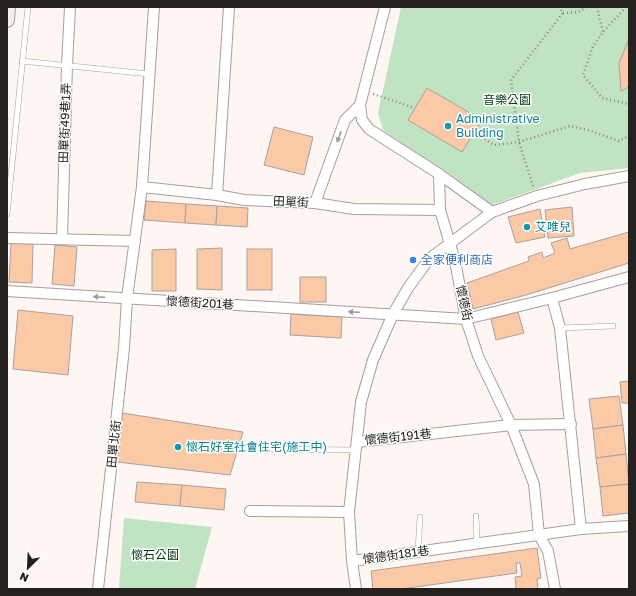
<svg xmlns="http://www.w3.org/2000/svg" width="636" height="596" font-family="'Golos Text','Noto Sans TC',sans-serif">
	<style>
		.green { fill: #c0e4c2 }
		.building { fill: #fcc9a7; stroke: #a8a19d }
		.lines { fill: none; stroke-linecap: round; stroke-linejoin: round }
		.lane-casing { stroke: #a79f9c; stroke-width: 6 }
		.street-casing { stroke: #a79f9c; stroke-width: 12 }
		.secondary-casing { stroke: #a79f9c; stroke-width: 16 }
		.path { stroke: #8d8885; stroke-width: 2.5; stroke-dasharray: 1 3; stroke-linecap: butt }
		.lane { stroke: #fff; stroke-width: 5 }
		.street { stroke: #fff; stroke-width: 10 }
		.secondary { stroke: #fcebee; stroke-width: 14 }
		.oneway { fill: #9c9b9a }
		.culture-dot { fill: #0f9aa8; stroke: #fff; stroke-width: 1.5 }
		.shop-dot { fill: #3f7fe0; stroke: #fff; stroke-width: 1.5 }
		.labels { text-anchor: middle; stroke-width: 3; stroke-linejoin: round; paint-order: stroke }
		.park-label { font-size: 12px; fill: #00330d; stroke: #fff }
		.culture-label { font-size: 12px; fill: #0d838f; stroke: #fff; text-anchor: start }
		.street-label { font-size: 12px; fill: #24211f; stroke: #fff }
		.shop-label { font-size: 12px; fill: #366cbe; stroke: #fff; text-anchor: start }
	</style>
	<rect width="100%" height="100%" fill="#fef6f2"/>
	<g class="green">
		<polygon points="401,7 629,7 629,168 580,173 492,205 446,171 414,153 383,130 378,113"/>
		<polygon points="124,518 212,527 195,589 119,589"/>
	</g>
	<g class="building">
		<polygon points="629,39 629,87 621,91 619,63"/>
		<polygon points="427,88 482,120 462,152 408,120"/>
		<polygon points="274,127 313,137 304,175 264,165"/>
		<polygon points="146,201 186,204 185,223 144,220"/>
		<polygon points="186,204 217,206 216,225 185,223"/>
		<polygon points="217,206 248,208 247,227 216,225"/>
		<polygon points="572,207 574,236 548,238 545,210"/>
		<polygon points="540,209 545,237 516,243 508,217"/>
		<polygon points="629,232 629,263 526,295 473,309 467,283 529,261 528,257 542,252 543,258 555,253 551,243 567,238 570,249"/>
		<polygon points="11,243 33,244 32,283 9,282"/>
		<polygon points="55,245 77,247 74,286 52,284"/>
		<polygon points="222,248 222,290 197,289 197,249"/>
		<polygon points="176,249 176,291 152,291 152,250"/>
		<rect x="247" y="249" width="25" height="41"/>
		<rect x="300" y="277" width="26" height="25"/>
		<polygon points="18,310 73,316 68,375 13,369"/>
		<polygon points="518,312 524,333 496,340 491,319"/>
		<polygon points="291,314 342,317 341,338 290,335"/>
		<polygon points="629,381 629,403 622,403 620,382"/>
		<polygon points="619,396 623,425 593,429 589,399"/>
		<polygon points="122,413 243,432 230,475 117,462"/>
		<polygon points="623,425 626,454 596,458 593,429"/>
		<polygon points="626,454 629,484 600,487 596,458"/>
		<polygon points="137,482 182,485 180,506 135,502"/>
		<polygon points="629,484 629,513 603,516 600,487"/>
		<polygon points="182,485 226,489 224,510 180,506"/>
		<polygon points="537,548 541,578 537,579 538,589 516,589 515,577 522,576 520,563 516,563 517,573 401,589 373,589 371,571"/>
	</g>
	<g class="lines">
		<defs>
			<g id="lane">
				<polyline points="22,61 149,74"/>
				<polyline points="7,214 28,7"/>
				<polyline points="560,328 613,326"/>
				<polyline points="268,449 355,450"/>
				<polyline points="476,516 477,544"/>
				<polyline points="418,552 420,517"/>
			</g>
			<g id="street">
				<polyline points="385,7 360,105 362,120 369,129 439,174 492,212"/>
				<polyline points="439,174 440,210 455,261 466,319 478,356 511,425 534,484 539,535 548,551 555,589"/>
				<polyline points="142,187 217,195 244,200 315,203 354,209 440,210"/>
				<polyline points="217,195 229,7"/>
				<polyline points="315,203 345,120 360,105"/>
				<polyline points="7,238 135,241"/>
				<polyline points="62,239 67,65 70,7"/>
				<polyline points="7,291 466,319 552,298 629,277"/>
				<polyline points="552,298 560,328 581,529"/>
				<polyline points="357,442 511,425 571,424"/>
				<polyline points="250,511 349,512 352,561 581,529 629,526"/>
				<polyline points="349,512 361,402 373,360 393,314 408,288 429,259 492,212 537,196 585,184 629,176"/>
				<polyline points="352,561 356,589"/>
				<polyline points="98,589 124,348 127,298 142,187 154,7"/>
			</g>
			<polyline id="secondary" points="7,20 8,7"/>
		</defs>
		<use href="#lane" class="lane-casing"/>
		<use href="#street" class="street-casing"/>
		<use href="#secondary" class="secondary-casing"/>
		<g class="path">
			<polyline points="597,7 603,32"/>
			<polyline points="626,7 603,32 593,46 583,75 602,98 629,104"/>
			<polyline points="563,13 578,12 587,7"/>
			<polyline points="373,94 412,107"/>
			<polyline points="475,132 494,145 519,142 570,126 588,130 619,141 629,136"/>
			<polyline points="533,186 519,142 511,80 563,13 559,7"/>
		</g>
		<use href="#lane" class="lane"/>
		<use href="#street" class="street"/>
		<use href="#secondary" class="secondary"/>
	</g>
	<defs><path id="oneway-solid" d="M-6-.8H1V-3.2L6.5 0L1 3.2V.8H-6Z"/></defs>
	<g class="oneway">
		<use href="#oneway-solid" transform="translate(339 137) rotate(110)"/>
		<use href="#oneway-solid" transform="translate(99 297) rotate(-176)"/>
		<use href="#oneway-solid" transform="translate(354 312) rotate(-177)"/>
	</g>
	<g class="culture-dot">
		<circle cx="448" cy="126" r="4"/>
		<circle cx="527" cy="227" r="4"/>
		<circle cx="178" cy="447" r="4"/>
	</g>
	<circle class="shop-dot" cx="413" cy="260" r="4"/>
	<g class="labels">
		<g class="park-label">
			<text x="507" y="104">音樂公園</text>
			<text x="155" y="559">懷石公園</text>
		</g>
		<g class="culture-label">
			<text x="456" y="123">Administrative<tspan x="456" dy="14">Building</tspan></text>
			<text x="535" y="231">艾唯兒</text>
			<text x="186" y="451">懷石好室社會住宅(施工中)</text>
		</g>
		<g class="street-label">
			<text transform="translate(65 123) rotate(-88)" y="4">田單街49巷1弄</text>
			<text transform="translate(291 202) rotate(3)" y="4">田單街</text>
			<text transform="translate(200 303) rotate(3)" y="4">懷德街201巷</text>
			<text transform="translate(464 303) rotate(78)" y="4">懷德街</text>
			<text transform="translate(398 437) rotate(-6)" y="4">懷德街191巷</text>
			<text transform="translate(114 444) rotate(-84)" y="4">田單北街</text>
			<text transform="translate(396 555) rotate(-8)" y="4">懷德街181巷</text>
		</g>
		<g class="shop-label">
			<text x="421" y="264">全家便利商店</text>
		</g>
	</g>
	<rect width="636" height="596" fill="none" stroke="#24211f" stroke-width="16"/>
	<g transform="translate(28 568) rotate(204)" stroke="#ffffff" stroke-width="3" paint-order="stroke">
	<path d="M0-3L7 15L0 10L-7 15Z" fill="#24211f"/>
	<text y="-6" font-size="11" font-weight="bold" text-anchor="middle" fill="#24211f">N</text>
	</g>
</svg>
